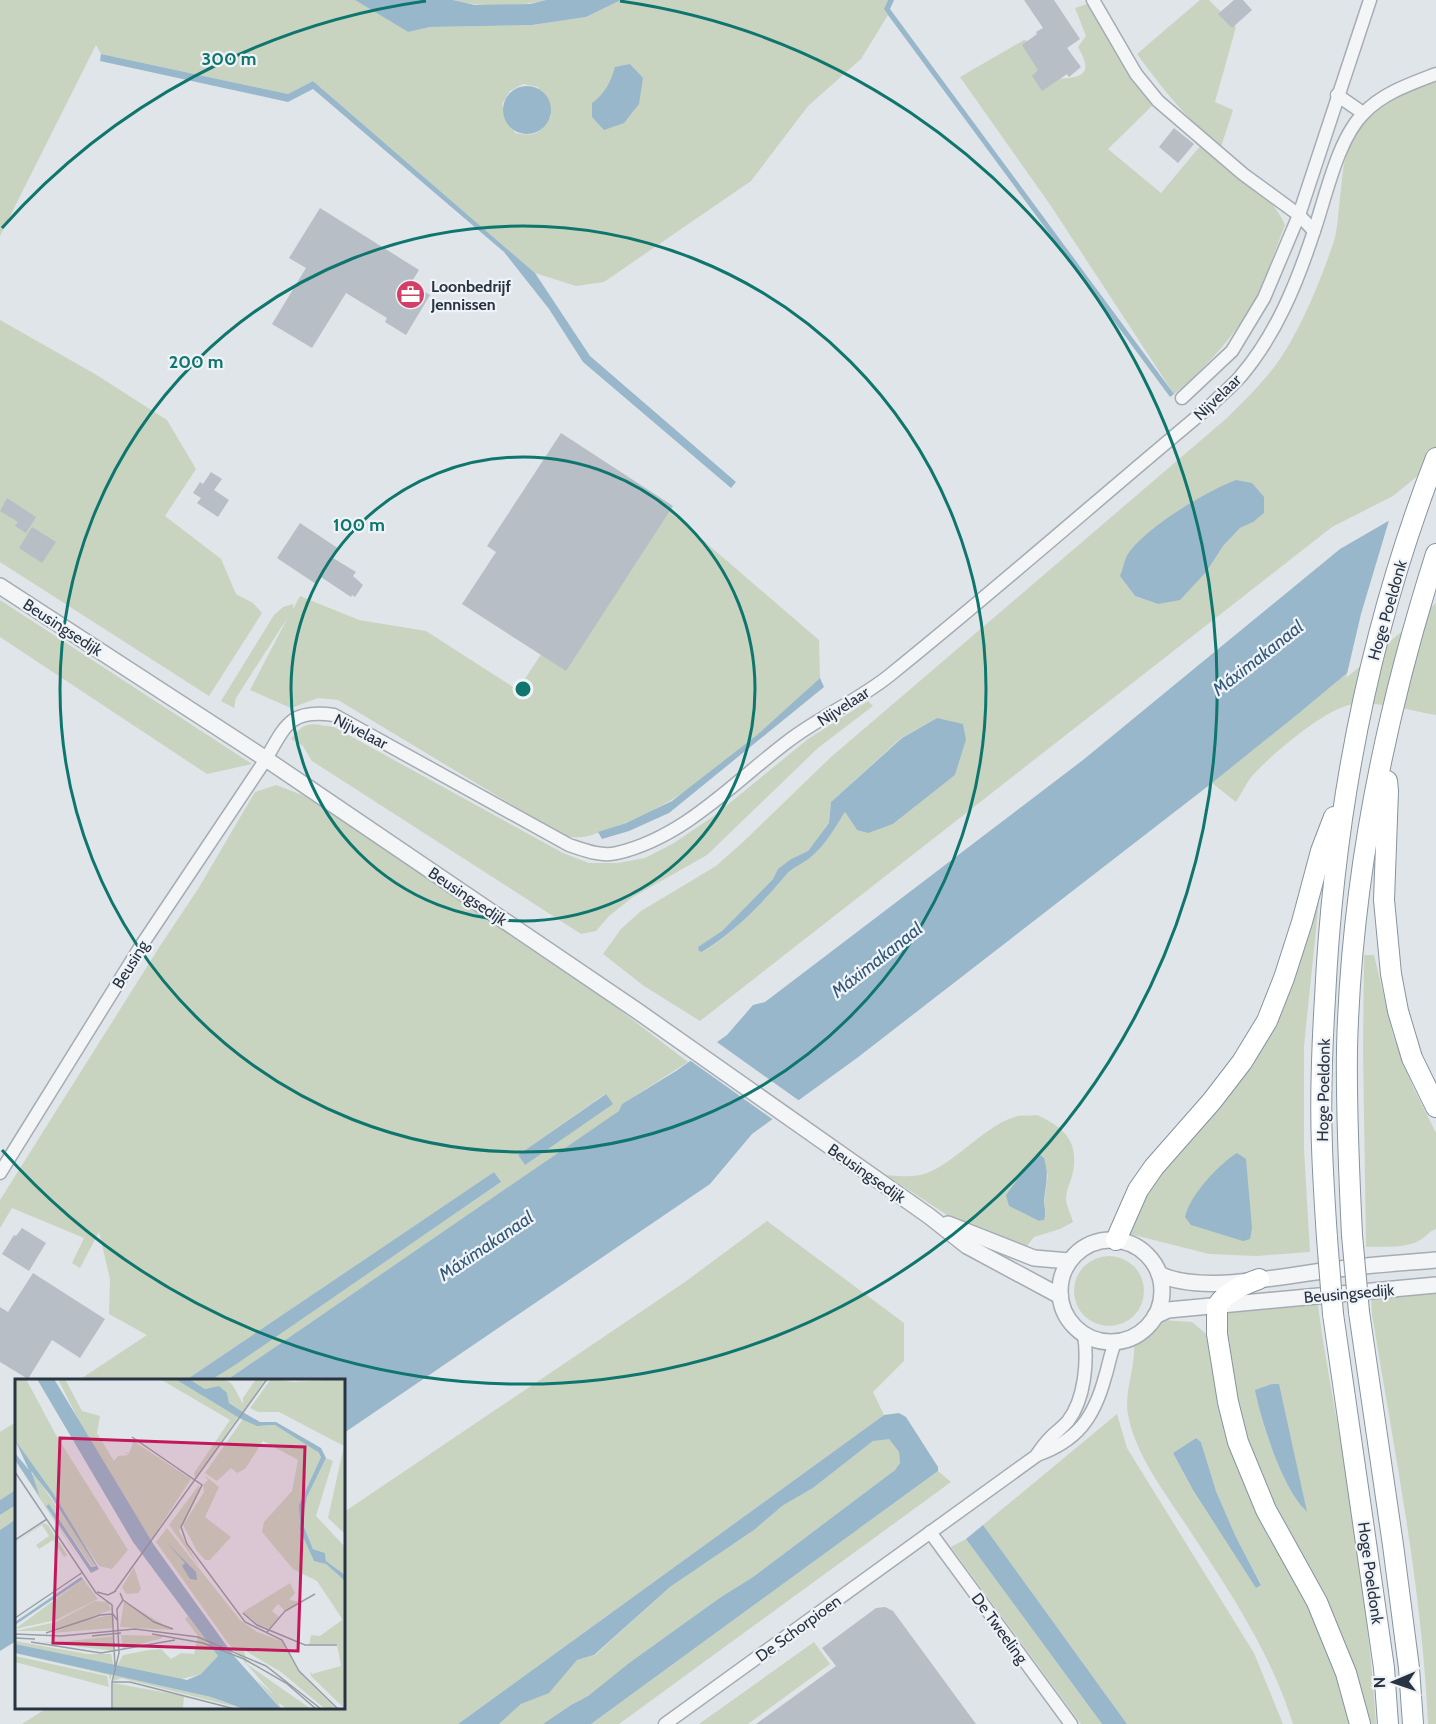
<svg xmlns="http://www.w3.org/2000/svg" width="1436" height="1724" font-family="Cabin,sans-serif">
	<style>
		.green { fill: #c8d4c0; fill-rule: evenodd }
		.water { fill: #99b7cb }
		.pier { fill: #e0e5e9 }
		.building { fill: #b7bec6 }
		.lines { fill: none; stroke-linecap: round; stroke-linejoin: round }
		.minor-casing { stroke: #a5acb3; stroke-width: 15 }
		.tertiary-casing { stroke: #a5acb3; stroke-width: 18 }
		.trunk-casing { stroke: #8694a1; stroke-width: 22 }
		.minor { stroke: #f3f5f7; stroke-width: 12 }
		.tertiary { stroke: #f3f5f7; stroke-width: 15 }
		.trunk { stroke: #fff; stroke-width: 20 }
		.trunk-bridge-casing { stroke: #8694a1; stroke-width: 22; stroke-linecap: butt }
		.trunk-bridge { stroke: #fff; stroke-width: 20 }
		.ring { fill: none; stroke: #0f766e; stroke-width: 3 }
		.labels { text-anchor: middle; stroke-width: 4.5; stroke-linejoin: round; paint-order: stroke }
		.poi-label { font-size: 16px; font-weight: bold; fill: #283441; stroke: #eff3f7; text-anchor: start }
		.street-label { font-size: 16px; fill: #283441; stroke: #eff3f7 }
		.water-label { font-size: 18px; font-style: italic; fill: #305877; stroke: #eff3f7 }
		.inset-road { fill: none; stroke: #969ea6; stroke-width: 1.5 }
		.view { fill: #c2185b; fill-opacity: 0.15; stroke: #c2185b; stroke-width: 3 }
		.inset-edge { fill: none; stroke: #283441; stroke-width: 3 }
		.centre { fill: #0f766e; stroke: #eff3f7; stroke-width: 3 }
		.ring-label { font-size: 18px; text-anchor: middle; font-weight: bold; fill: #0f766e; stroke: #eff3f7; stroke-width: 4.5; stroke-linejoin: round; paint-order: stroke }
	</style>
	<rect width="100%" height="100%" fill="#e0e5e9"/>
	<g class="green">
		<path d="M 0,0 L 355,0 L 408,32 L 430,27 L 532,25 L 586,17 L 621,0 L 888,0 L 884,9 L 888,15 L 861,59 L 808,106 L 751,181 L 604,282 L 576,286 L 535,273 L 313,81 L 288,94 L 101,54 L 96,45 L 0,236 ZM 523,84 L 538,87 L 551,116 C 541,134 535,137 515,133 L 502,104 L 510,91 Z"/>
		<path d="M 453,0 L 546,0 C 516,7 483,8 453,0 Z"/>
		<path d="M 1200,0 L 1209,0 L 1236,27 L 1215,102 L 1233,110 L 1221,147 C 1185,117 1165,92 1137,54 Z"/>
		<path d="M 1090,3 L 1155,103 L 1108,149 L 1161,193 L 1201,145 C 1230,168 1270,190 1285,225 C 1273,255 1264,287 1246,315 C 1227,344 1201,372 1174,394 L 1051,206 L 960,77 L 1024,40 L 1032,42 L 1053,79 C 1081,78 1095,76 1078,47 L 1086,36 L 1075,8 Z"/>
		<path d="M 1436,81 L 1436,461 L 1393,496 L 1332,527 L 700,1021 L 644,986 L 603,954 L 621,929 L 641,911 L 716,866 L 743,842 L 831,757 L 1227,418 C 1249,396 1271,375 1287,348 C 1306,316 1321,279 1333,244 C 1338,230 1338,213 1340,198 C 1342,184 1342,167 1347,153 C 1362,113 1397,94 1436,81 ZM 1253,522 L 1240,528 L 1223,546 L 1207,571 L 1158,604 L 1135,596 L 1121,577 ZM 937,718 L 966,740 L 955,775 L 893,824 L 857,830 L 845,812 C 835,827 825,844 811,857 C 803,864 792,868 785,876 C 761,905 734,932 703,952 L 699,947 L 722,931 L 773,879 L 779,869 L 791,859 L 808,851 L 829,823 L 831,802 L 901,738 Z"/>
		<polygon points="0,320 95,374 167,420 196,469 165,516 221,559 236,594 253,603 262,613 209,696 0,562"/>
		<path d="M 639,503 L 662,505 L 819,640 L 820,678 C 756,736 692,802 608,829 C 591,835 583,840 564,836 L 338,700 L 318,698 L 291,708 L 250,690 L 288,617 L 236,698 L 234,708 L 221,701 L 274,615 L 283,607 L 293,604 L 293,609 L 300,596 L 359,620 L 426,631 L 513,687 L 523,682 Z"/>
		<path d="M 1436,599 L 1436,715 C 1409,710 1377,700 1349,705 C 1323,711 1272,754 1253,775 C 1246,783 1242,793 1236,802 L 1212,783 L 1298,714 Z"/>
		<polygon points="0,600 252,764 207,774 0,637"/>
		<path d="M 868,701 L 873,706 L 818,748 L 707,855 L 633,897 L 609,916 L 596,931 L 581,934 L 312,761 L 303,746 L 291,739 C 306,719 311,724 334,727 L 563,853 L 589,863 L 618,863 L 645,858 L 674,843 L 715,815 L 808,739 Z"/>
		<path d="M 276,785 L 305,796 L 612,1004 L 688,1062 L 622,1104 L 620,1111 L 227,1380 L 211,1380 L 500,1183 L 494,1172 L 186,1380 L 79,1380 L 147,1335 L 109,1314 L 110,1279 L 99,1232 L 80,1268 L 72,1263 L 84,1238 L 12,1208 L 0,1228 L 0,1200 L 160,946 L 198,889 L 255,792 ZM 605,1094 L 612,1104 L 524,1164 L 518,1155 Z"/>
		<polygon points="1320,891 1304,1046 1304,1149 1310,1252 1256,1256 1209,1254 1122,1232 1133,1207 1245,1068"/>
		<path d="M 1364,955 L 1374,955 L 1393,1035 L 1413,1087 L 1436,1133 L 1436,1229 C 1429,1231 1426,1237 1420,1240 C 1406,1249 1382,1246 1366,1247 L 1363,1049 Z"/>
		<path d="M 1037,1115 C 1063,1127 1079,1140 1073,1172 C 1071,1182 1066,1189 1066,1200 C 1067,1207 1071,1215 1073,1222 L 1060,1229 L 1034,1237 L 1024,1250 L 953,1219 L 886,1175 C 899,1176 914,1178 927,1173 C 958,1161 987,1123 1018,1116 C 1024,1115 1031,1116 1037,1115 ZM 1048,1174 L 1044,1204 L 1046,1213 L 1044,1220 L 1039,1221 L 1009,1206 Z"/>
		<polygon points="767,1221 904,1323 904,1361 873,1392 884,1415 458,1724 22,1724 47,1708 344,1708 344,1512 685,1282"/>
		<circle cx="1109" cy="1291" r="35"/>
		<path d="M 1436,1292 L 1436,1724 L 1428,1724 C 1422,1586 1394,1450 1372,1314 L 1371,1297 Z"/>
		<path d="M 1318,1305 C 1324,1352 1333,1397 1341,1444 C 1356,1537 1370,1630 1376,1724 L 1366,1724 L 1243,1440 L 1224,1344 L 1224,1312 ZM 1256,1390 L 1305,1511 C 1281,1473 1262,1434 1256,1390 Z"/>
		<path d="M 1162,1320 L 1192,1322 L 1205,1333 L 1213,1346 L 1221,1404 L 1312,1605 L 1354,1724 L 1293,1724 C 1271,1653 1230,1592 1190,1531 C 1167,1495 1136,1457 1128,1415 C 1124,1391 1135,1370 1134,1347 ZM 1196,1438 L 1201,1442 L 1216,1491 L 1235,1535 L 1261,1584 L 1256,1587 L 1193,1490 L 1173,1453 Z"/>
		<polygon points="1117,1414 1127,1448 1254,1653 1283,1724 1127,1724 983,1525"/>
		<polygon points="16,1422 16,1495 14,1491 0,1500 0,1432"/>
		<polygon points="880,1439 889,1439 899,1452 900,1463 895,1470 753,1577 721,1597 629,1663 588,1696 571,1705 543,1724 499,1724 521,1704 549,1692 577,1660 595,1655 670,1587 754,1530 782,1506 813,1488 873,1441"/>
		<polygon points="938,1471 951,1482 619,1724 591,1724"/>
		<polygon points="16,1505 16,1519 0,1530 0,1515"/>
		<polygon points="966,1539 1102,1724 1081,1724 951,1547"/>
		<polygon points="814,1642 830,1664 748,1724 699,1724"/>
	</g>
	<g class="water">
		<polygon points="355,0 453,0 475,5 530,4 546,0 621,0 586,17 532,25 430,27 408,32"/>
		<polygon points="888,0 894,0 890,9 1174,394 1170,397 888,15 884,9"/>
		<polygon points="101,54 288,94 313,81 535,273 590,356 736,482 731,488 583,362 549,309 504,252 313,89 288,102 100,61"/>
		<path d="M 630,64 L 643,78 L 639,104 L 624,123 L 604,130 L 592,117 L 592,103 C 605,94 611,81 615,67 Z"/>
		<circle cx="527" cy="110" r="24"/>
		<path d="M 1236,480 L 1252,483 L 1264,497 L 1264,513 L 1253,522 L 1240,528 L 1223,546 L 1207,571 L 1180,600 L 1158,604 L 1135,596 L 1120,576 C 1123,570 1124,560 1128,554 C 1146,527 1207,491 1236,480 Z"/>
		<polygon points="1397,516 1436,599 1298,714 1212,783 857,1058 752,1134 710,1184 344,1433 344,1380 227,1380 619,1111 622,1104 676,1071 727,1035 753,1005 765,1002 1083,760 1340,549"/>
		<polygon points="820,678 824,687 669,813 629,831 602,839 598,832 626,823 672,801 757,735"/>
		<path d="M 937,718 L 963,724 L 966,740 L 955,775 L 893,824 L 868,833 L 857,830 L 845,812 C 835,828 825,845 811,857 C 803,864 791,868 785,876 C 761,905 734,932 702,952 L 699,951 L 698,947 L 722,931 L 773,879 L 778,869 L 791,859 L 808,851 L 829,823 L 831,802 L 902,738 Z"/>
		<polygon points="606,1094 613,1104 525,1165 518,1155"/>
		<path d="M 1237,1153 L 1246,1159 L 1252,1228 L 1250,1239 L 1243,1241 L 1191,1225 L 1185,1217 C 1189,1196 1219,1164 1237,1153 Z"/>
		<path d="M 1040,1155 L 1044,1158 C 1049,1176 1046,1183 1044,1201 C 1044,1208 1047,1212 1044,1220 L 1039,1221 L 1009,1206 L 1006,1195 L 1034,1157 Z"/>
		<polygon points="494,1172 501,1182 235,1365 211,1380 186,1380"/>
		<path d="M 1272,1384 L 1279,1384 L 1307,1512 C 1283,1490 1261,1422 1255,1390 Z"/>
		<polygon points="899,1413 906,1417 938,1467 938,1471 591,1724 543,1724 571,1705 588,1696 629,1663 721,1597 753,1577 895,1470 900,1463 899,1452 889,1439 873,1441 813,1488 782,1506 754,1530 670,1587 594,1655 577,1660 549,1693 521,1704 499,1724 458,1724 884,1415"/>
		<polygon points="1196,1438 1201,1442 1216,1491 1235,1535 1261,1585 1256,1588 1193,1490 1173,1453"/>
		<polygon points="14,1491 16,1495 16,1505 0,1515 0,1500"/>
		<polygon points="16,1519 16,1641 0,1651 0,1530"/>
		<polygon points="983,1525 1127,1724 1102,1724 966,1539"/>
	</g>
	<g class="pier">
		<polygon points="1436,483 1436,603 1346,678 1361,614 1390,517"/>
		<polygon points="714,1040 801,1102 775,1121 688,1059"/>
	</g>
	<g class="building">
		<polygon points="1024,0 1054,0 1080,39 1067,48 1081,67 1069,77 1067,74 1042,91 1032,76 1038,70 1022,45 1037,34 1036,32 1043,28"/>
		<polygon points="1234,0 1243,0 1252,10 1232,28 1218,14"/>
		<polygon points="1174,128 1194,144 1178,163 1159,147"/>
		<polygon points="320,208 419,270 411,283 430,295 406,335 385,322 387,318 346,293 312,348 272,324 306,268 289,258"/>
		<polygon points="561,433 673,506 566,671 462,604 496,552 487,546"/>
		<polygon points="211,472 222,479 214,490 229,500 218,517 197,503 201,498 193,493 200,482 203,484"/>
		<polygon points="7,498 36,517 26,533 15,526 18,522 0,511"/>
		<polygon points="300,523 339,549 333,558 356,572 353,576 363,585 355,597 352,595 351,597 321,577 316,584 277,558"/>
		<polygon points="32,527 56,542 42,563 19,548"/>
		<polygon points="22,1228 46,1243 29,1271 2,1254 14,1235 16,1236"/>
		<polygon points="33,1273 105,1319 80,1358 52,1340 28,1379 0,1362 0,1307 8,1312"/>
		<polygon points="885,1607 893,1611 976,1724 756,1724 836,1666 822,1648 876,1608"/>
	</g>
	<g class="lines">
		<defs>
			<g id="minor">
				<polyline points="1093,0 1136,74 1158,101 1243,174 1299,215 1314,231"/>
				<polyline points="1337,95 1363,113"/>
				<polyline points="1182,398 1232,351 1264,298 1299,215 1370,0"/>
				<path d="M 0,1173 L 141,946 L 266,759 C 286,724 291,709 334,715 L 569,845 C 584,850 601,857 617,853 C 685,837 734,782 787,742 C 819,717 858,701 890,675 C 998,588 1103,495 1210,406 C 1220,396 1231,387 1240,377 C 1276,335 1297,283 1314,231 C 1326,196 1338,138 1364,113 C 1383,93 1410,84 1436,74"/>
				<path d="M 1037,1455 C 1077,1441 1094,1418 1105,1377 C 1109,1365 1110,1353 1116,1341"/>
				<polyline points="930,1532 1071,1724"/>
				<path d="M 665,1724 L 1036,1456 C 1040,1450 1045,1443 1051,1437 C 1056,1432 1063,1427 1068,1421 C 1085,1399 1088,1361 1084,1334"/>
			</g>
			<g id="tertiary">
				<polyline points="0,586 266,759 636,1010 929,1216 967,1246 1060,1296"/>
				<polyline points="948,1224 1034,1258 1069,1261"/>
				<circle cx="1111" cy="1291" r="51"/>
				<path d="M 1159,1274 C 1202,1295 1284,1275 1331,1270 C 1366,1265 1401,1263 1436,1260"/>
				<polyline points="1155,1316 1168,1310 1436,1285"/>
			</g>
			<g id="trunk">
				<polyline points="1387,781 1388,791 1384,900 1391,974 1398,1011 1412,1058 1436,1107"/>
				<path d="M 1352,1235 C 1349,1173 1346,1111 1347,1049 C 1351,881 1385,714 1436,554"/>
				<path d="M 1327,1238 C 1325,1208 1323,1177 1322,1147 C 1320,1097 1322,1047 1325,998 C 1334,811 1368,632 1436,458"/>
				<polyline points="1116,1240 1138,1190 1154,1167 1212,1101 1242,1062 1267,1021 1284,978 1302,922 1321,851 1334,817"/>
				<path d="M 1259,1279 C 1243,1285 1227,1291 1217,1306 L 1217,1334 L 1228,1402 L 1238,1442 L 1266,1510 L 1317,1602 L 1346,1673 L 1360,1724"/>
				<polyline points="1359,1312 1393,1545 1409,1668 1413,1724"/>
				<polyline points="1333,1314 1384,1668 1388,1724"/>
			</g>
		</defs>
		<use href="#minor" class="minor-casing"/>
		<use href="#tertiary" class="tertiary-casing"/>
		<use href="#trunk" class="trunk-casing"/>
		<use href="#minor" class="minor"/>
		<use href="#tertiary" class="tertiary"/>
		<use href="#trunk" class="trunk"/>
		<defs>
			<g id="trunk-bridge">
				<polyline points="1352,1235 1359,1312"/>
				<polyline points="1327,1238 1333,1314"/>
			</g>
		</defs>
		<use href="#trunk-bridge" class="trunk-bridge-casing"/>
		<use href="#trunk-bridge" class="trunk-bridge"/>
	</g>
	<g class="ring">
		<circle cx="523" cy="689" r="232"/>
		<circle cx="523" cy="689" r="463"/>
		<path d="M2 228A695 695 0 0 1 426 1M620 1A695 695 0 1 1 2 1150"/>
	</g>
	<defs>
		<symbol id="office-disc" viewBox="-11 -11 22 22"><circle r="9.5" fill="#d34067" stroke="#eff3f7"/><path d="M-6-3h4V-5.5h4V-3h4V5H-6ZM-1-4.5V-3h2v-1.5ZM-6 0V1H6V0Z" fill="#fff"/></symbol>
	</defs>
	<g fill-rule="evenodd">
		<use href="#office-disc" x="394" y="278" width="33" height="33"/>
	</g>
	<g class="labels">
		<g class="poi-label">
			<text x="431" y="292">Loonbedrijf<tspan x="431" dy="18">Jennissen</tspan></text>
		</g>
		<g class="street-label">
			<text transform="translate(1217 397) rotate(-44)" y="6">Nijvelaar</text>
			<text transform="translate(1387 610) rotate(-74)" y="6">Hoge Poeldonk</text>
			<text transform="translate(63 627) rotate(33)" y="6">Beusingsedijk</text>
			<text transform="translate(843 706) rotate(-33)" y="6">Nijvelaar</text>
			<text transform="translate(361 731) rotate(27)" y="6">Nijvelaar</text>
			<text transform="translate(468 896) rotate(34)" y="6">Beusingsedijk</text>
			<text transform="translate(130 964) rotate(-58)" y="6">Beusing</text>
			<text transform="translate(1323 1090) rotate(-89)" y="6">Hoge Poeldonk</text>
			<text transform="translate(867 1173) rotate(35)" y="6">Beusingsedijk</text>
			<text transform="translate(1349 1293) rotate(-5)" y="6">Beusingsedijk</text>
			<text transform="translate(1371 1573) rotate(82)" y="6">Hoge Poeldonk</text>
			<text transform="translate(798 1628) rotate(-36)" y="6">De Schorpioen</text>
			<text transform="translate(1000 1628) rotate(54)" y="6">De Tweeling</text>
		</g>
		<g class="water-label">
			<text transform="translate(1258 658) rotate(-38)" y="6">Máximakanaal</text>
			<text transform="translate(877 960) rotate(-38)" y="6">Máximakanaal</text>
			<text transform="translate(486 1246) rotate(-34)" y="6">Máximakanaal</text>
		</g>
	</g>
	<g transform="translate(15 1379)">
		<rect width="330" height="330" fill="#e0e5e9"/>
		<path d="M 0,0 L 11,0 L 41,56 L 113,171 L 97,190 L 84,187 L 0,61 ZM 39,0 L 66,46 L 43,0 L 50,0 L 67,32 L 85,37 L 82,54 L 99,82 L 103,77 L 114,76 L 109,73 L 114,74 L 118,64 L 114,59 L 176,100 L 136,161 L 73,60 ZM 145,0 L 160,0 L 223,38 L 180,100 L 179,94 L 215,41 ZM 174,0 L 209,0 L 217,5 L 228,25 L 228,19 L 241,0 L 250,0 L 228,33 L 214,24 L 212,15 L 204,7 L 190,10 ZM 256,0 L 279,3 L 330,0 L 330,155 L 313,139 L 329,67 L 264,33 L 243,33 L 235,29 ZM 228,40 L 248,47 L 260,46 L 297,66 L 306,78 L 284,126 L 284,144 L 298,180 L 311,185 L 330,202 L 330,330 L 296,297 L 295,292 L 297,295 L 326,287 L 322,265 L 294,266 L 296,256 L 305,257 L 327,241 L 326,238 L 302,202 L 278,190 L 247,153 L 249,143 L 277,112 L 283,81 L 248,62 L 230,90 L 222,94 L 216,89 L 202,102 L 190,94 ZM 311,79 L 318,82 L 301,137 L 330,168 L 330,196 L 311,182 L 310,174 L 298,170 L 287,143 L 292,118 ZM 0,81 L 26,118 L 13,94 L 20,96 L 81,185 L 77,188 L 34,125 L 31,127 L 74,196 ZM 189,96 L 204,108 L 190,138 L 216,158 L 195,181 L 190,181 L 182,172 L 168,146 L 189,113 L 188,106 L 193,101 ZM 184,106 L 185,112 L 164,152 L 185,189 L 154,146 ZM 28,144 L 33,146 L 52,176 L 49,178 L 38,161 L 24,170 L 21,166 L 34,157 L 27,146 L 0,164 ZM 152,149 L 225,241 L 242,253 L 267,262 L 283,292 L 321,330 L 310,330 L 266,293 L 229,271 L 232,285 L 296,330 L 272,330 L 264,324 L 266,330 L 241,300 L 259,316 L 213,264 L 141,163 ZM 119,188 L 126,210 L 123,214 L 111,215 L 107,208 ZM 68,200 L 83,220 L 41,241 L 0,250 ZM 275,204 L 280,214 L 274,221 L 285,223 L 270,232 L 263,225 L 257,232 L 264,238 L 254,249 L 244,246 L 228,233 ZM 80,222 L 93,223 L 96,231 L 37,252 L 0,252 L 41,243 ZM 109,222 L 157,251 L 105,248 ZM 97,236 L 98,249 L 37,254 L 69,241 ZM 173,237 L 203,277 L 186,295 L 163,301 L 101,289 L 108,276 L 134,271 L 146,270 L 156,280 L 166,274 L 179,275 L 183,257 L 170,240 ZM 106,256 L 147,257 L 147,259 L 108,270 ZM 99,257 L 99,272 L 27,263 L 46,263 ZM 0,262 L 72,275 L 96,275 L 99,288 L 0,265 ZM 0,274 L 81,292 L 97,295 L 95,301 L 94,296 ZM 0,277 L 92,297 L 94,308 L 0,283 ZM 99,296 L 196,318 L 229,330 L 106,299 L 99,302 ZM 98,304 L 169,317 L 168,330 L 98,330 Z" fill="#c8d4c0"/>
		<path d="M 22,0 L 39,0 L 139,166 L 219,277 L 266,330 L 229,330 L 196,318 L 0,274 L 0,265 L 172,301 L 186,295 L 203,277 L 118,163 ZM 160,0 L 174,0 L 190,10 L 204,7 L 212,14 L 214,24 L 231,35 L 245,43 L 261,43 L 306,69 L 311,79 L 292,118 L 287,143 L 298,170 L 310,174 L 311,182 L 330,196 L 330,202 L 311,185 L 299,182 L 285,151 L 284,126 L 306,78 L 303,73 L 260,46 L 242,47 L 226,40 ZM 0,61 L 38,114 L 84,190 L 76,194 L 31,127 L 34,125 L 76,188 L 81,187 L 35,116 L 16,92 L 25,118 L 0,81 L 0,74 L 14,91 ZM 151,163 L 181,193 L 182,201 L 175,200 L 167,187 L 170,184 ZM 66,198 L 68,200 L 0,246 L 0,243 Z" fill="#99b7cb"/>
		<path class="inset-road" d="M 117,58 L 187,106 L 166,148 L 172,165 L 230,243 L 267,261 L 284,292 L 323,330M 0,93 L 81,214 L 97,226 L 100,288M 0,161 L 32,140M 100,212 L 252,0M 82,213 L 93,216 L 101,212M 108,221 L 139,243 L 158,250M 228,234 L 242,246 L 290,266 L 322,266M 0,239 L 68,193M 252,253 L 270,232 L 300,215M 31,254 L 85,236 L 98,235 L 102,241M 0,255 L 46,257 L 120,250 L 183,258 L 251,287 L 306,330M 137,255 L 188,264 L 229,280 L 271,304 L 301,330M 77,257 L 106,254M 0,259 L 20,260M 16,263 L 86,274 L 160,261M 97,303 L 115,303 L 220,330M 97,330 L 97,303 L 104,274 L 102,230 L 108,221 L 105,214"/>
		<path class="view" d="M 45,59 L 290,68 L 283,272 L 38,264 Z"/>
		<rect width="330" height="330" class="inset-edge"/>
	</g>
	<circle cx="523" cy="689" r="9" class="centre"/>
	<g class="ring-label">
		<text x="229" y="65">300 m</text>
		<text x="196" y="368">200 m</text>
		<text x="359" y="531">100 m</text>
	</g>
	<g transform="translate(1394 1682) rotate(268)" stroke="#eff3f7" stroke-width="4.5" paint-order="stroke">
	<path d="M0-4.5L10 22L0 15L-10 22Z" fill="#283441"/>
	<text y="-9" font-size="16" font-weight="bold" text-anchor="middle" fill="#283441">N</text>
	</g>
</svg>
